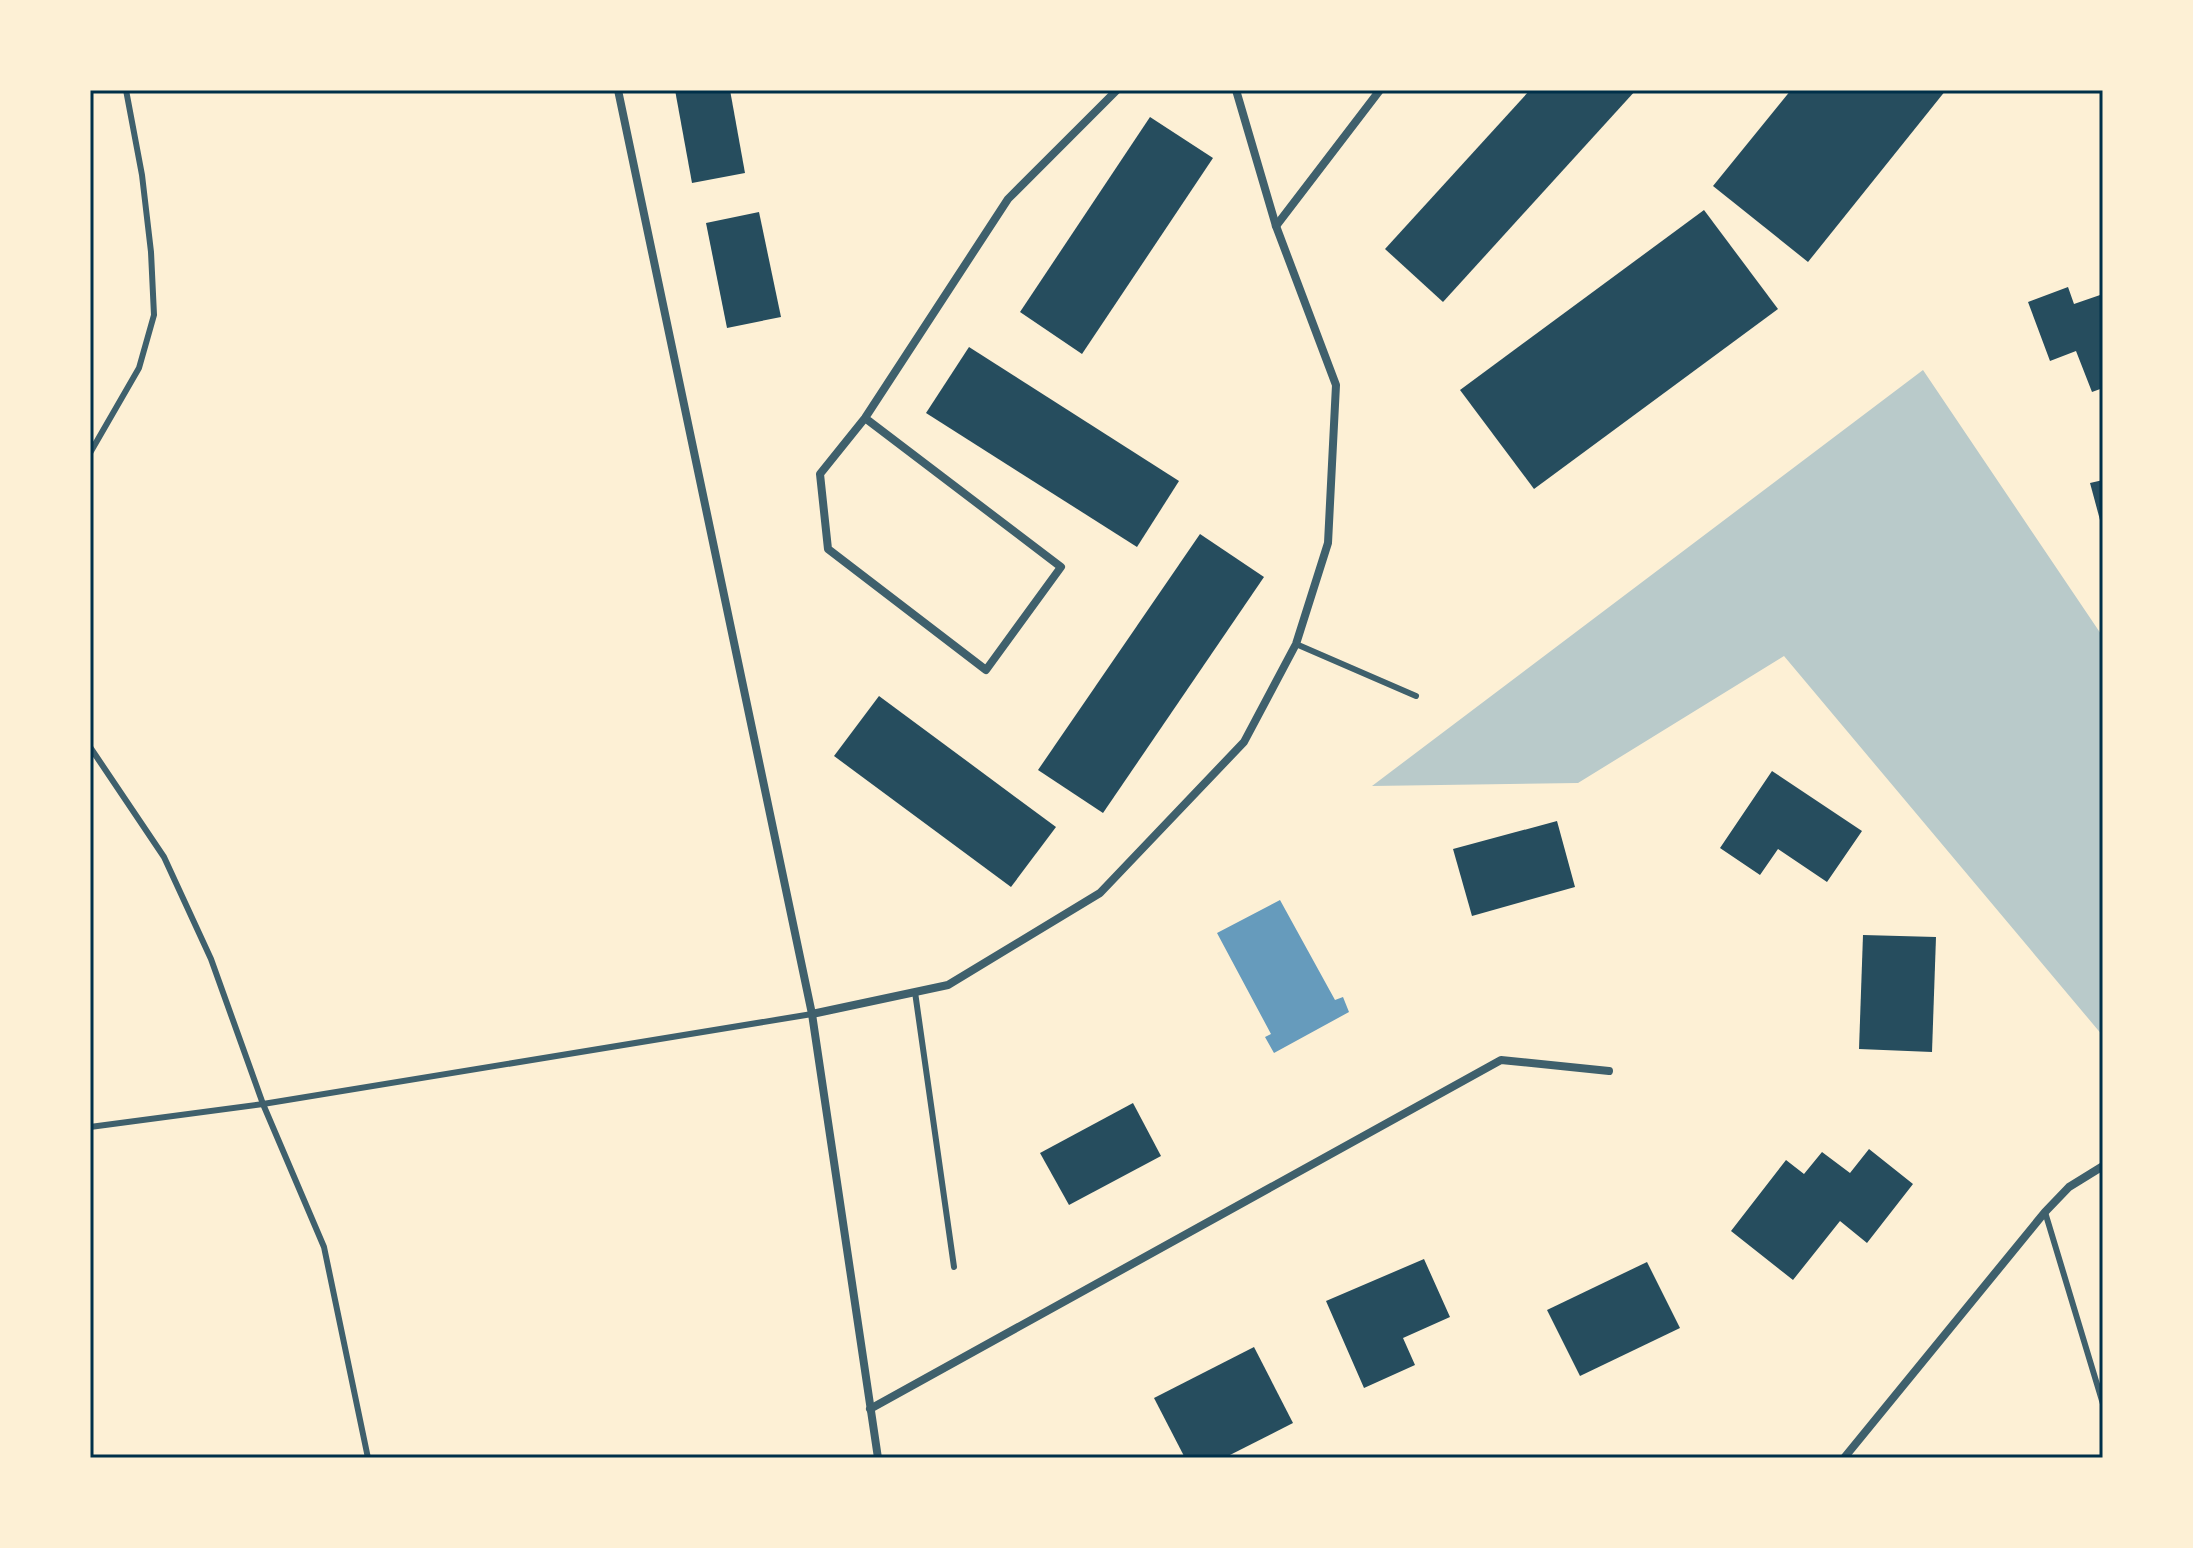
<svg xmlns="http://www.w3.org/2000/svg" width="2193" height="1548" font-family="Mulish,sans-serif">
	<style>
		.green { fill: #b9caca }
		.water { fill: #669bbc }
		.building { fill: #264d5e }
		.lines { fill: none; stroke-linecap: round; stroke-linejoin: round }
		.service { stroke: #3f606c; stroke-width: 6 }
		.minor { stroke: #3f606c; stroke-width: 8 }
		.neatline { fill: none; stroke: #003049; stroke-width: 3 }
	</style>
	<rect width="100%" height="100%" fill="#fdf0d5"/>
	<polygon class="green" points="1923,370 2103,637 2103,1036 1784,656 1578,783 1372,786"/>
	<polygon class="water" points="1280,900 1335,1000 1343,997 1349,1012 1274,1053 1265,1037 1271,1034 1217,933"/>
	<g class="building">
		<polygon points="675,90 730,90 745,173 692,183"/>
		<polygon points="1530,90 1636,90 1443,302 1385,249"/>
		<polygon points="1791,90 1946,90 1808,262 1713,186"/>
		<polygon points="1150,117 1213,158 1082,354 1020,312"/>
		<polygon points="1704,210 1778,309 1534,489 1460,390"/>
		<polygon points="759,212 781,317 727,328 706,223"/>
		<polygon points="2068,287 2074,304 2103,294 2103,388 2092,392 2076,351 2050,361 2028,302"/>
		<polygon points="969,347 1179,481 1137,547 926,413"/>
		<polygon points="2103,480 2103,519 2100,520 2090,483"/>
		<polygon points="1200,534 1264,577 1103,813 1038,770"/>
		<polygon points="879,696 1056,827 1011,887 834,756"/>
		<polygon points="1772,771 1862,831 1827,882 1778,849 1760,875 1720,848"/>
		<polygon points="1557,821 1575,887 1472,916 1453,849"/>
		<polygon points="1863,935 1936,937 1932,1052 1859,1049"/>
		<polygon points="1133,1103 1161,1156 1069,1205 1040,1153"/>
		<polygon points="1869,1149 1913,1184 1867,1243 1840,1221 1793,1280 1731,1231 1786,1160 1804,1174 1822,1152 1850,1173"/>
		<polygon points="1424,1259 1450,1317 1403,1338 1415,1365 1364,1388 1326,1301"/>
		<polygon points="1647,1262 1680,1328 1580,1376 1547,1310"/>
		<polygon points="1254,1347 1293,1423 1224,1458 1185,1458 1154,1398"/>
	</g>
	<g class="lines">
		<g class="service">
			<polyline points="90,453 139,368 154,315 151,252 142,175 126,90"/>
			<polyline points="1296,644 1416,696"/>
			<polyline points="90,747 164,857 211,959 263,1104 324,1247 368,1458"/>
			<polyline points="915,992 954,1267"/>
			<polyline points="90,1127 263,1104 812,1014"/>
			<polyline points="2045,1212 2103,1404"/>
		</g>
		<g class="minor">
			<polyline points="618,90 812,1014 878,1458"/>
			<polyline points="1276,226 1380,90"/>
			<polyline points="865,418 1061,567 986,670 828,549 820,474 865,418 1008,199 1117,90"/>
			<polyline points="812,1014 948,985 1100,893 1244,742 1296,644 1328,543 1336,385 1276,226 1236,90"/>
			<polyline points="870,1409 1501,1060 1609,1071"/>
			<polyline points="1844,1458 2045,1212 2069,1187 2103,1166"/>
		</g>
	</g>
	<rect width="2193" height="1548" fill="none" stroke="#fdf0d5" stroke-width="184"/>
	<rect x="92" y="92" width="2009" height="1364" class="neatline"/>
</svg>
